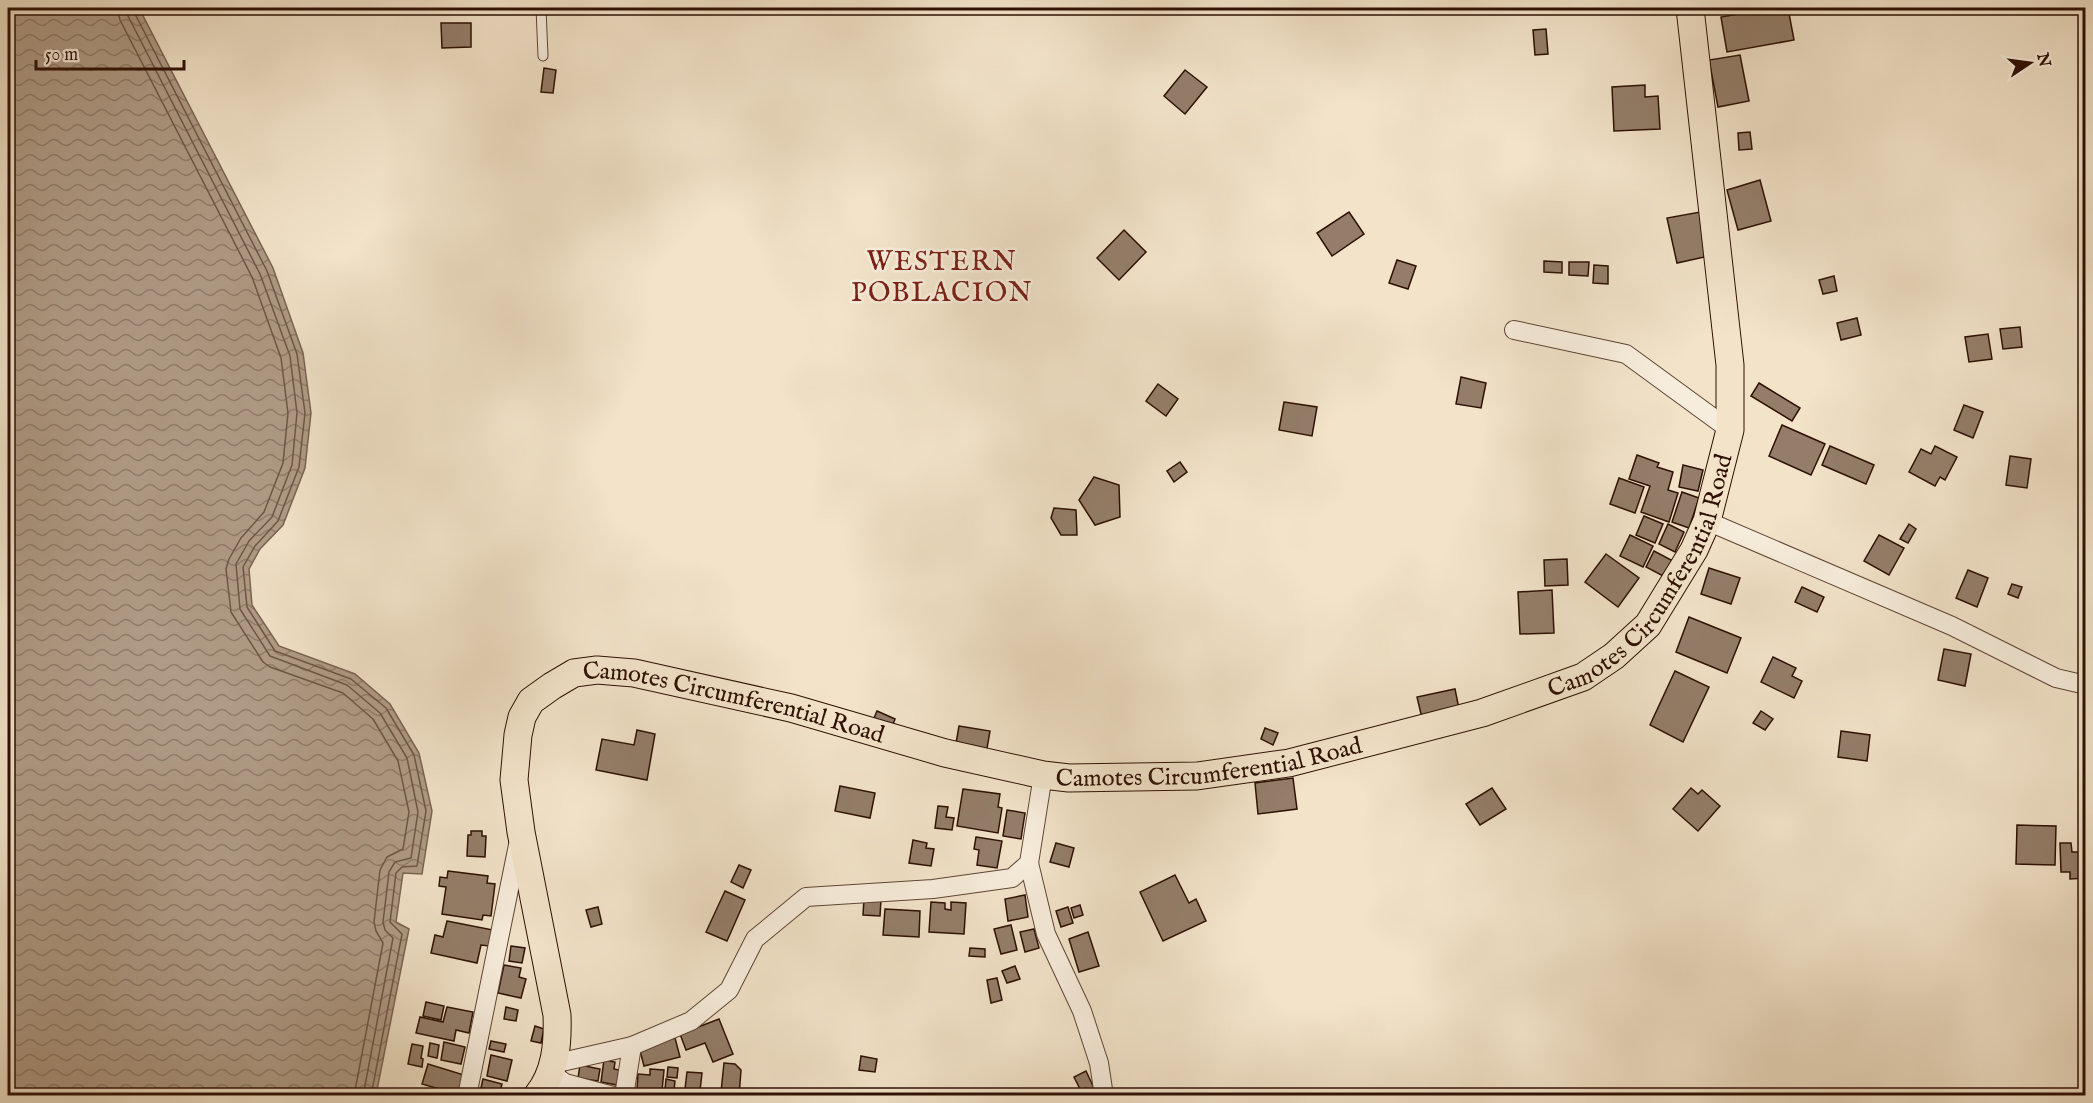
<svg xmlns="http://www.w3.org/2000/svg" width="2093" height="1103" font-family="'IM FELL English',serif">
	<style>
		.water { fill: url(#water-waves); stroke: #7b6352; stroke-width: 1.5 }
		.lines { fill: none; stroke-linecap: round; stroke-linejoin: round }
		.shore { stroke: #6e5645; stroke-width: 1.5 }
		.building { fill: #947e6a; stroke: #2e1004; stroke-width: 1.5 }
		.service-casing { stroke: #5f4535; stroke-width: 11 }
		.minor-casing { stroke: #5f4535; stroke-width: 20 }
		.primary-casing { stroke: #2e1004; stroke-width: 29 }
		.service { stroke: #f7eddc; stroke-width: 9 }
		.minor { stroke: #f7eddc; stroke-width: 18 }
		.primary { stroke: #f2e3c9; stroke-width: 27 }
		.labels { text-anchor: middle; stroke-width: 5; stroke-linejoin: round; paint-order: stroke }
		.street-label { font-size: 24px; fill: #2e1004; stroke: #f7eddc }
		.quarter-label { font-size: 27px; letter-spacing: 1.5px; fill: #7a1f14; stroke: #f7eddc }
	</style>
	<defs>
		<pattern id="water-waves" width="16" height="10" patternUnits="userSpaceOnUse" patternTransform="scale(1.5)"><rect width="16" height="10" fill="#af9b86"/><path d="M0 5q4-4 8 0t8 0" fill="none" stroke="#8f7d6b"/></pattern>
	</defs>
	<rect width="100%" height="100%" fill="#f2e3c9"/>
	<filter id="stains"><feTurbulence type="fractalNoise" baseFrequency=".00333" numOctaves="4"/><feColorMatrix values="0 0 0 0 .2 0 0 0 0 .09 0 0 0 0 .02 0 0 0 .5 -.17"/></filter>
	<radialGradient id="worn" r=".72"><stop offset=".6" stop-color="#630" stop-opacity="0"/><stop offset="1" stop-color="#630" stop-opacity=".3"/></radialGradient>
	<polygon class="water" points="8,8 139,8 273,268 303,353 311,413 305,468 283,525 260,549 249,569 252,605 279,646 355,674 390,704 419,753 432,811 422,874 403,873 396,922 409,929 376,1095 354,1092 353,1096 8,1095"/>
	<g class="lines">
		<g class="shore">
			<polyline points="117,8 120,20 252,277 281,358 288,413 283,463 264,512 241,538 229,559 226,569 231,612 263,662 270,667 343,693 373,719 398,761 409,812 403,849 387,857 380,870 374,922 376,931 383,943 354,1096"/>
			<polyline points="126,8 128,16 260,274 290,356 297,413 292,465 272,517 249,541 236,564 240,609 270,656 347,685 380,713 407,758 418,812 411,858 395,862 389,872 383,922 385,930 393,938 363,1096"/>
			<polyline points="134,8 134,12 267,271 297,354 305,413 299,467 278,521 255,546 243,567 247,607 275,651 351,679 386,708 414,755 426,811 417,866 402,867 396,873 390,922 402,934 371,1096"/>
		</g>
	</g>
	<g class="building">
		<polygon points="1773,8 1788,8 1794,40 1727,52 1721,17"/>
		<polygon points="441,23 471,23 471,47 442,48"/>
		<polygon points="1546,29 1548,54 1535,55 1533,30"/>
		<polygon points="1740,55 1749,101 1718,107 1709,60"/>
		<polygon points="544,68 556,70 553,93 541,92"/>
		<polygon points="1185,70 1207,87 1185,114 1164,96"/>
		<polygon points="1645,85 1645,97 1658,96 1660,129 1614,131 1612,87"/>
		<polygon points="1750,132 1752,149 1739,150 1738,133"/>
		<polygon points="1760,180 1771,221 1738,230 1727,190"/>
		<polygon points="1349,212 1364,234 1332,256 1317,233"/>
		<polygon points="1700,212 1709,256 1677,263 1667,218"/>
		<polygon points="1124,230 1146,252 1119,280 1097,258"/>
		<polygon points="1397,260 1416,266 1408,289 1389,283"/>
		<polygon points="1544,261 1562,262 1562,273 1544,272"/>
		<polygon points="1569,262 1589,262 1588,276 1569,275"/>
		<polygon points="1594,265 1608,266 1608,284 1593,283"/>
		<polygon points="1834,276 1837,291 1823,294 1819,280"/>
		<polygon points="1857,318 1861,335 1841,340 1837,323"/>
		<polygon points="2020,327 2022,347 2003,349 2000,329"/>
		<polygon points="1988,334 1992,359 1969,362 1965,337"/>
		<polygon points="1461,377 1486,383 1481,408 1456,404"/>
		<polygon points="1759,383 1800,408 1792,421 1751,396"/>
		<polygon points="1158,384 1178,399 1166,416 1146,401"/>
		<polygon points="1284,402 1317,407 1312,436 1279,430"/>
		<polygon points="1964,405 1983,412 1973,438 1954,430"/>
		<polygon points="1782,425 1825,444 1811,475 1769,456"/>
		<polygon points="1830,446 1874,465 1866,484 1822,465"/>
		<polygon points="1935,446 1957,457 1945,480 1940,477 1935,486 1909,472 1921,449 1931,454"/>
		<polygon points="1637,455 1659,463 1657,467 1673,472 1668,490 1678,493 1669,522 1641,512 1650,486 1629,479"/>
		<polygon points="2010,456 2031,459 2027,488 2006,485"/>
		<polygon points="1180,462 1187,472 1174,482 1167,471"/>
		<polygon points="1683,465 1703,470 1698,491 1679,487"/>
		<polygon points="1094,477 1119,485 1120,517 1095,525 1079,500"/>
		<polygon points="1619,478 1644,487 1635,513 1610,504"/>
		<polygon points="1682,492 1699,498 1689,528 1672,522"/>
		<polygon points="1054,508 1076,510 1077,535 1061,535 1051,518"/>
		<polygon points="1644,516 1663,524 1655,543 1636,535"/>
		<polygon points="1668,524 1684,532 1675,552 1659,544"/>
		<polygon points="1909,524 1916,529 1908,543 1900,539"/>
		<polygon points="1630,535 1653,546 1643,567 1620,556"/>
		<polygon points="1879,535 1904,548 1889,575 1864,561"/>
		<polygon points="1654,551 1673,561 1665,577 1646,567"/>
		<polygon points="1606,554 1639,578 1618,607 1585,582"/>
		<polygon points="1567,559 1568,585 1545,586 1544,560"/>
		<polygon points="1709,568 1740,578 1731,604 1701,594"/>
		<polygon points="1968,570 1988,578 1977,607 1956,598"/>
		<polygon points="2012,584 2022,587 2018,598 2008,594"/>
		<polygon points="1802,587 1824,597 1817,612 1795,602"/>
		<polygon points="1552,590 1554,633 1520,634 1518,592"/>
		<polygon points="1689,617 1741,638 1727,673 1676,652"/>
		<polygon points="1944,649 1971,654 1965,686 1938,680"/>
		<polygon points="1773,657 1796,668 1792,676 1802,681 1794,698 1761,682"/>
		<polygon points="1675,671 1709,687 1683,742 1650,725"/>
		<polygon points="1455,689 1459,709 1422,718 1417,697"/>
		<polygon points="877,711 895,719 891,730 872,723"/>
		<polygon points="1761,711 1773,719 1765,730 1753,723"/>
		<polygon points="959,726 990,731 986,754 955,749"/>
		<polygon points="1265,728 1278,733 1273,745 1261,739"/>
		<polygon points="637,730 655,734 647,780 596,770 602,739 634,745"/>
		<polygon points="1841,731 1870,735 1867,761 1838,757"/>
		<polygon points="1293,778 1297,809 1258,814 1255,783"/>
		<polygon points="840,786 875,793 870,818 835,811"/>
		<polygon points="1492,788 1506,809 1480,825 1466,804"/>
		<polygon points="1691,788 1698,794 1702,790 1720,806 1698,831 1673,809"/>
		<polygon points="963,789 1000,794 998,807 1002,808 998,833 957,826"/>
		<polygon points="938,806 948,807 946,817 954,818 952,830 935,828"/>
		<polygon points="1007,810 1025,813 1021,839 1003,836"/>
		<polygon points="2017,825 2056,826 2055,865 2016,864"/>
		<polygon points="471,831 482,831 482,836 486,836 485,857 467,856 468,835 471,835"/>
		<polygon points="976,837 1002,841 997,868 977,865 979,850 974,849"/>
		<polygon points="913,840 927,843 926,848 934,849 931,866 909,863"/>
		<polygon points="1056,843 1074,848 1069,867 1050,862"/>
		<polygon points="2060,843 2071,843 2072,852 2086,852 2086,878 2070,879 2070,872 2061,872"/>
		<polygon points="739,865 751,870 743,888 731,882"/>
		<polygon points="448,871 488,876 487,883 495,884 491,916 483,915 482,920 442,914 446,887 439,886 440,877 447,878"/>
		<polygon points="1175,875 1189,903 1196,899 1206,921 1163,941 1140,892"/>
		<polygon points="725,891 745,900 727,941 706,932"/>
		<polygon points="1025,895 1028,917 1008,921 1005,899"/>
		<polygon points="864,899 881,899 880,916 863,915"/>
		<polygon points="931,902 945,903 945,909 951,910 951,902 966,903 964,934 929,932"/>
		<polygon points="1080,905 1083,915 1074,918 1071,908"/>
		<polygon points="598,907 602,924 591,927 586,910"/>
		<polygon points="1068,907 1073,923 1061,927 1056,911"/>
		<polygon points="885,909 920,911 919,937 883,935"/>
		<polygon points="447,921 493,930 489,946 481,945 477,963 431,953 435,935 443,937"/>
		<polygon points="1011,925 1017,950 1001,954 994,929"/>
		<polygon points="1034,929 1039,948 1025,952 1020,932"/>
		<polygon points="1088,932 1099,966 1079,972 1069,939"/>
		<polygon points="511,946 525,948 522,963 509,961"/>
		<polygon points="970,948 985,949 985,957 969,956"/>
		<polygon points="504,965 521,968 519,977 526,979 521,998 498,993"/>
		<polygon points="1015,966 1020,979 1007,983 1002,971"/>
		<polygon points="997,978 1002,1000 991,1003 987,980"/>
		<polygon points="426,1002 444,1006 441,1020 423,1016"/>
		<polygon points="447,1007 473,1012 469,1033 456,1030 454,1041 416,1033 420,1017 443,1022"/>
		<polygon points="506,1007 518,1010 516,1021 504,1019"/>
		<polygon points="719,1019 733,1054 713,1062 705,1043 686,1050 680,1034"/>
		<polygon points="535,1026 544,1029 541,1043 531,1041"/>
		<polygon points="675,1038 680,1057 644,1066 639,1047"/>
		<polygon points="491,1041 506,1044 504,1052 489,1049"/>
		<polygon points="444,1042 465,1047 461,1064 441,1060"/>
		<polygon points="430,1043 439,1045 437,1058 428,1056"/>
		<polygon points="412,1044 423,1046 421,1058 423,1059 422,1067 408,1064"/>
		<polygon points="491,1055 512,1060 507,1081 487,1076"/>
		<polygon points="861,1056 877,1059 875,1072 859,1070"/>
		<polygon points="604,1060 615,1062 614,1069 619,1070 617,1085 601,1082"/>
		<polygon points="724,1063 735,1064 741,1070 739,1096 721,1092"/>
		<polygon points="428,1064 467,1076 461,1096 449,1096 450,1092 422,1084"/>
		<polygon points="580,1065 600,1069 598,1081 578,1078"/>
		<polygon points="668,1067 678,1068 677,1078 667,1077"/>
		<polygon points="650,1069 664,1070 662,1091 637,1089 638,1074 650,1075"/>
		<polygon points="1086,1071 1094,1088 1087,1091 1086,1088 1081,1091 1074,1077"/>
		<polygon points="687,1072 702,1073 700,1091 685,1089"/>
		<polygon points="483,1079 502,1084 500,1092 481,1088"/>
		<polygon points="666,1079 675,1081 674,1091 665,1090"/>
	</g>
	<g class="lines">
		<defs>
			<polyline id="service" points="541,8 543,56"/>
			<g id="minor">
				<polyline points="1514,330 1626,354 1730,430"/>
				<polyline points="1707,521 1952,626 2056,678 2086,685"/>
				<polyline points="1029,863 1046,934 1082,1011 1099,1063 1104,1096"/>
				<polyline points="553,1064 632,1046"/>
				<polyline points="550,1072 565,1083 613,1096"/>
				<polyline points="467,1096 518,845"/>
				<polyline points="624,1096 632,1046 691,1021 729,990 755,939 806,897 933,889 1012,878 1029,863 1043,775"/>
			</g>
			<g id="primary">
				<path id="s1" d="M 537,1096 C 556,1073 558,1043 557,1015 L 521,832 L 514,780 L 518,735 L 522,717 L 531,701 L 552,686 L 574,673 L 597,670 L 634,673 L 791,708 L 945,753 L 1043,775 L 1069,778 L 1197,776 L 1289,763 L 1482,713 L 1583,677 L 1614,656 L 1648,625 L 1694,550 L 1707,521 L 1730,430 L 1730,365 L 1690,8"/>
			</g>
		</defs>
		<use href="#service" class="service-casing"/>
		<use href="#minor" class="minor-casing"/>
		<use href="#primary" class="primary-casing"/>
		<use href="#service" class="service"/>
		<use href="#minor" class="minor"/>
		<use href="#primary" class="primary"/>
	</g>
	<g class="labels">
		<g class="street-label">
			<text dy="8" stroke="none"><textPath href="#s1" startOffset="1611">Camotes Circumferential Road</textPath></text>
			<text dy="8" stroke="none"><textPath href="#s1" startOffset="621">Camotes Circumferential Road</textPath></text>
			<text dy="8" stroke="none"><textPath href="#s1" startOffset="1107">Camotes Circumferential Road</textPath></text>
		</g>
		<g class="quarter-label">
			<text x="942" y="270">WESTERN<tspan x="942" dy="31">POBLACION</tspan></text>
		</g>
	</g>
	<rect width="2093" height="1103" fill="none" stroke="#f2e3c9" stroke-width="30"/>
	<rect x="9" y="9" width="2075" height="1085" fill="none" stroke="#2e1004" stroke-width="3"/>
	<rect x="15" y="15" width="2063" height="1073" fill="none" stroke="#2e1004" stroke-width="1.5"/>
	<g transform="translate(2030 63) rotate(77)" stroke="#f7eddc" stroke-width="4.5" paint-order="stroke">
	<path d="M0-4.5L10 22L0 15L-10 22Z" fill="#2e1004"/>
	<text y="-9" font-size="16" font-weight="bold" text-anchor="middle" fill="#2e1004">N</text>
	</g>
	<path d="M36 60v9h148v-9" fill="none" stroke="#2e1004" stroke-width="3"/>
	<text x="45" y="60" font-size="18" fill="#2e1004" stroke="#f7eddc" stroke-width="4.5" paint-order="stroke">50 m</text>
	<rect width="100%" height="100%" filter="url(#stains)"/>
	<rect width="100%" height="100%" fill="url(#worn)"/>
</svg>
